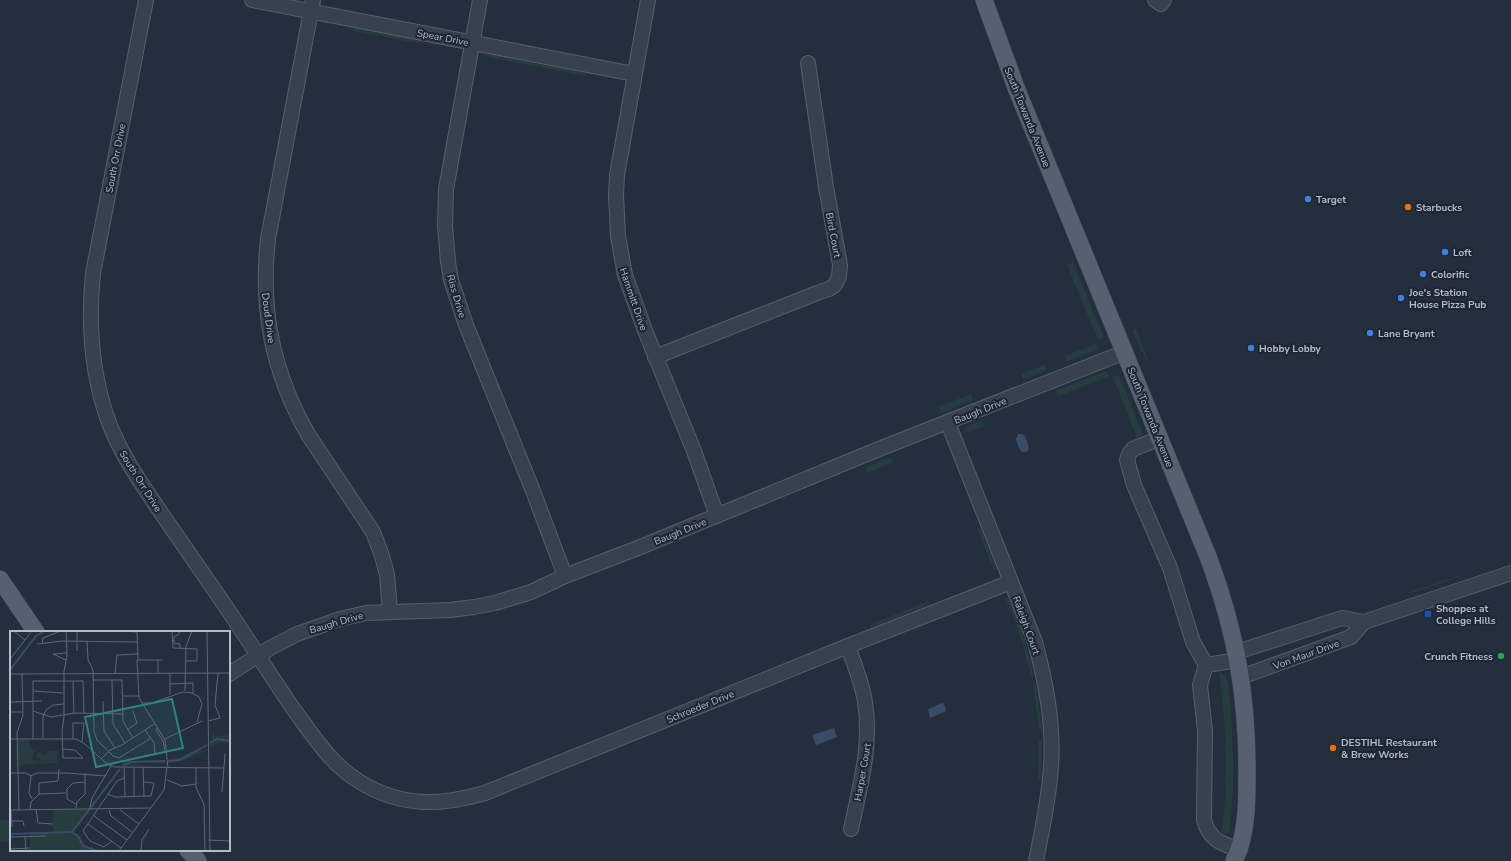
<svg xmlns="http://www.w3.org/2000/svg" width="1511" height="861" font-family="'Nunito Sans',sans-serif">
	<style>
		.green { fill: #263c3f }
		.water { fill: #394c67 }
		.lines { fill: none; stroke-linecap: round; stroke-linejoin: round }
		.minor-casing { stroke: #565f6c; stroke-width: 16 }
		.major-casing { stroke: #414a57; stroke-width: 18 }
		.minor { stroke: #38414e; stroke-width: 14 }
		.major { stroke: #56606e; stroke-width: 17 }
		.shop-dot { fill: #3f7fe0; stroke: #1d2633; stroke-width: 1.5 }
		.food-dot { fill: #e8710a; stroke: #1d2633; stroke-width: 1.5 }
		.transit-dot { fill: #1a4fb4; stroke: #1d2633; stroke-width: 1.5 }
		.leisure-dot { fill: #2e9e5b; stroke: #1d2633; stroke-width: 1.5 }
		.labels { text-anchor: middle; stroke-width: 4; stroke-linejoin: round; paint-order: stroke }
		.street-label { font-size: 10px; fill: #b4bcc9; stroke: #1d2633 }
		.poi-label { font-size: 10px; font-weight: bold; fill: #b4bcc9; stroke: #1d2633; text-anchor: start }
		.inset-river { fill: none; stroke: #394c67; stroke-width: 2 }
		.inset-road { fill: none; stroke: #5e6776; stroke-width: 1 }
		.view { fill: #308480; fill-opacity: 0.15; stroke: #308480; stroke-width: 2 }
		.inset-edge { fill: none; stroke: #b4bcc9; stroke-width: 2 }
	</style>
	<rect width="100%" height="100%" fill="#242f3e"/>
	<g class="green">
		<polygon points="353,28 422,41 422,44 353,31"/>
		<polygon points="488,54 533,63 533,66 484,56 484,55"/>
		<polygon points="536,63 586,73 585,76 535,66"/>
		<polygon points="1073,262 1104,338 1098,340 1067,265"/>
		<polygon points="1136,328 1148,360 1146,361 1132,330"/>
		<polygon points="1096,344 1098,349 1067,362 1065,356"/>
		<polygon points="1045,365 1047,370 1023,380 1021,374"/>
		<polygon points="1106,371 1109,376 1057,397 1056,391"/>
		<polygon points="1119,375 1143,434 1137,438 1113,377"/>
		<polygon points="971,394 973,400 941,413 938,407"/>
		<polygon points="982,420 985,426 962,434 967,427"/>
		<polygon points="891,457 894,462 867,473 866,467"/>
		<polygon points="980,527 996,567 995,573 977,528"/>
		<polygon points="1461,575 1462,576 1412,593 1407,593"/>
		<path d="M 1005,596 C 1017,605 1030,659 1034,675 L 1031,676 L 1021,638 Z"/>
		<polygon points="928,601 929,604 871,628 870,625"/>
		<path d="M 1219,672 L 1225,676 L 1228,681 C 1233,730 1236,778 1230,827 L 1229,833 L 1222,834 C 1228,780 1227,726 1219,672 Z"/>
		<polygon points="1033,685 1036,685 1042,730 1039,730"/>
		<polygon points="1039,740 1042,740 1041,779 1038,778"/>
		<polygon points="0,819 11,821 11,843 0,841"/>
	</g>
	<g class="water">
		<path d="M 1018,434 L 1022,434 L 1025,436 L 1029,448 L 1027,452 C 1019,454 1018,445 1016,439 Z"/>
		<polygon points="942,703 944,704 946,711 930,718 928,709"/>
		<polygon points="834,728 837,737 816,745 812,735"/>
	</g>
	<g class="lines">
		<defs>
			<g id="minor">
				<path d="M 146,0 L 93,273 C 88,323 91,372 108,420 C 121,456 143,486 164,517 C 184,546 204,575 224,604 C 247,638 269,673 292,707 C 312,734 330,764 360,782 C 401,807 440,806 485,793 L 848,646 L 1011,582"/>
				<polyline points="252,0 634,74"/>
				<path d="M 313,0 L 268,239 C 260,311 273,374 309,436 L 373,532 L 381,553 L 387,574 L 390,612"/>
				<polyline points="480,0 446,189 445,225 448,262 451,280 466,325 533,491 565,576"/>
				<polyline points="648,0 617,175 616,195 618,236 625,275 646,333 694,451 717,516"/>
				<polyline points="1155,0 1161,4 1164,0"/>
				<polyline points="655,357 817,293 829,289 835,285 839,277 840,265 826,187 808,63"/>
				<path d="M 948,423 L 1035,642 C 1046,683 1054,724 1051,767 C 1049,799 1042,830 1036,861"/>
				<path d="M 1160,438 L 1133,449 L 1129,454 L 1127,460 L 1134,485 L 1170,568 L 1193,642 L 1206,665 L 1200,685 L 1205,731 L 1204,820 C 1210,841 1221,843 1240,850"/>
				<path d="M 848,646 C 854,664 862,682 865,702 C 872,745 860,787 851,829"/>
				<polyline points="1237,652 1342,618 1364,622 1511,573"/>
				<polyline points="1206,665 1238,660"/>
				<polyline points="229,674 270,648 297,634 340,619 366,613 450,610 474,607 495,603 531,592 565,576 638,548 879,449 1125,352"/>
				<polyline points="1241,677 1351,637 1364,622"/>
			</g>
			<g id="major">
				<path d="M 984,0 L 1017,90 L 1209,559 C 1237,635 1248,700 1247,781 C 1247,807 1246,838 1234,861"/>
				<polyline points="0,579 36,632"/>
				<polyline points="188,850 198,861"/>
			</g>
		</defs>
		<use href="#minor" class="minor-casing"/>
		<use href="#major" class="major-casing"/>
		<use href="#minor" class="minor"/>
		<use href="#major" class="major"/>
	</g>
	<g class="shop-dot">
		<circle cx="1308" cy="199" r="4"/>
		<circle cx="1445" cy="252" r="4"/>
		<circle cx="1423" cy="274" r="4"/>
		<circle cx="1401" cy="298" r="4"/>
		<circle cx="1370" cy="333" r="4"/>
		<circle cx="1251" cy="348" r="4"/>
	</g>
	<g class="food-dot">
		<circle cx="1408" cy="207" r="4"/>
		<circle cx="1333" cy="748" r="4"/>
	</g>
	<rect class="transit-dot" x="1424" y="610" width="8" height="8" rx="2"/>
	<circle class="leisure-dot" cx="1501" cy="656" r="4"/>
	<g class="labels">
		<g class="street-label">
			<text transform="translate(443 37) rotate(11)" y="4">Spear Drive</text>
			<text transform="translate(1028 117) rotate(68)" y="4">South Towanda Avenue</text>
			<text transform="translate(115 158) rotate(-79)" y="4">South Orr Drive</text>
			<text transform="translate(834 235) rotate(79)" y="4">Bird Court</text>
			<text transform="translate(457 296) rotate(74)" y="4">Riss Drive</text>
			<text transform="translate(634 299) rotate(71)" y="4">Hammitt Drive</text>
			<text transform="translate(269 318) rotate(83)" y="4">Doud Drive</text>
			<text transform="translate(980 410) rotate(-22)" y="4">Baugh Drive</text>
			<text transform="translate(1151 417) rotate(68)" y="4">South Towanda Avenue</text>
			<text transform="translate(141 481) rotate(58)" y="4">South Orr Drive</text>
			<text transform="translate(680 531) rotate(-22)" y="4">Baugh Drive</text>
			<text transform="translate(336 622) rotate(-16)" y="4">Baugh Drive</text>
			<text transform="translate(1027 625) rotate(70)" y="4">Raleigh Court</text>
			<text transform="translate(1306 654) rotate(-20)" y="4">Von Maur Drive</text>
			<text transform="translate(700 706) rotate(-22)" y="4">Schroeder Drive</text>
			<text transform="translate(862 772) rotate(-80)" y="4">Harper Court</text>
		</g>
		<g class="poi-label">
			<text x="1316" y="203">Target</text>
			<text x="1416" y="211">Starbucks</text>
			<text x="1453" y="256">Loft</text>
			<text x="1431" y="278">Colorific</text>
			<text x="1409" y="296">Joe's Station<tspan x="1409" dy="12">House Pizza Pub</tspan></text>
			<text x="1378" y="337">Lane Bryant</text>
			<text x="1259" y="352">Hobby Lobby</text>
			<text x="1436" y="612">Shoppes at<tspan x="1436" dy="12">College Hills</tspan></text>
			<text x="1493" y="660" text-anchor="end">Crunch Fitness</text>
			<text x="1341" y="746">DESTIHL Restaurant<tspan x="1341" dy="12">&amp; Brew Works</tspan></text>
		</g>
	</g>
	<g transform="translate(10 631)">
		<rect width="220" height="220" fill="#242f3e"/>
		<path d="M 202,102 L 205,105 L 220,104 L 220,111 L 215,112 L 220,114 L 211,111 L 200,115 ZM 8,109 L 19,109 L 22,119 L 25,120 L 22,128 L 30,130 L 31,128 L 26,126 L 28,121 L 36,124 L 38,120 L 47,120 L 47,132 L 8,134 ZM 189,117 L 194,121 L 172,130 L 159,132 L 158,128 L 170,126 ZM 156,129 L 155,133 L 124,131 L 117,133 L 154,134 L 110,135 L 118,130 ZM 82,178 L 63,201 L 68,203 L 75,214 L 89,220 L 20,220 L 20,202 L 43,201 L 43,179 Z" fill="#263c3f"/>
		<path class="inset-river" d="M 0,39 L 26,5 L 34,0M 200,112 L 207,108 L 220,110M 158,130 L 170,129 L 197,114M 113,134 L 121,131 L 155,130M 63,202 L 68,205 L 73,215 L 88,220M 0,203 L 62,201 L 110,138"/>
		<path class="inset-road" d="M 4,0 L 15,9M 67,0 L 67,20M 79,0 L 100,0M 114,0 L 127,1M 127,0 L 128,30M 162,0 L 163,17 L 187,18 L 187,30 L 176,30M 170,0 L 169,3 L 164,6 L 164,12 L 170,13 L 170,17M 197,0 L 200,220M 77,10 L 78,29 L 83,39 L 84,101 L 87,109 L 103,125 L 109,127 L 141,107M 27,13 L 53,10 L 127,11M 32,13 L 33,7 L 51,0M 0,28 L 22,0M 56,29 L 43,23 L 57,22M 127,29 L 129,67 L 155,109 L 158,137M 129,29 L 153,29M 148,29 L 148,42M 208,42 L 205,74 L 210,87M 0,43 L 220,42M 105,43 L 107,24 L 127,23M 160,43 L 160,64M 83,49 L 112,49 L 113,90 L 123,107M 102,49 L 103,93 L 115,112M 63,50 L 64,82M 160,53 L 183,52 L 183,62M 23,60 L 53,62M 175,60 L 176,15 L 182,0M 112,65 L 129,65M 93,70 L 94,100 L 105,117M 0,71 L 32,70M 132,72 L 142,72 L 173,61 L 182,62 L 189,66 L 192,73 L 187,91M 23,80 L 41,86 L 65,82 L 113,83M 0,81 L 13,81M 198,90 L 210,87M 147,97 L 146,99 L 153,110 L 155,119M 117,99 L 127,92 L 123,80M 135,99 L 144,112 L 145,123M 33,107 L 33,86 L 36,79 L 43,74 L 54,73M 0,108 L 66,108 L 75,113 L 97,133 L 105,136 L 214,137M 23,108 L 23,50 L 73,50 L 74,83M 63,108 L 63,92 L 74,92 L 72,111M 155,108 L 192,90M 52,118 L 65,119 L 73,127 L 53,127 L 52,100 L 54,86 L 54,40 L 57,25 L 56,0M 91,128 L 100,119 L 112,114 L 144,93M 114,137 L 115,166M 124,137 L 124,166M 133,137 L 134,165M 186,137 L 186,156 L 194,174 L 195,220M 0,142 L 16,142 L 21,145M 21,145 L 27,142 L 56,142 L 96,145M 21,145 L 19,162 L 22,168M 157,149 L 172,155 L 186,153M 212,161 L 215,123M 29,163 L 29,152 L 48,150 L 49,138M 98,163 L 105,166 L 141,165 L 144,152 L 134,151M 66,173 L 57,168 L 57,158 L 63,152 L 75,151M 80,176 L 82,167 L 101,135M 66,177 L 67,171 L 75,163 L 75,142M 9,178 L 7,102 L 13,84 L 12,43M 20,178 L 21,171 L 29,163 L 56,162M 26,178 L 28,192 L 43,193M 0,179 L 140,177M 1,179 L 2,196M 99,179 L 101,185 L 122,201M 110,179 L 129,193M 84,185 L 117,209M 2,190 L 13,190 L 14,195M 78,193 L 111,217M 15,205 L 16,220M 0,206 L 36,205M 198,209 L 220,210M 102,210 L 94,216 L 80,210 L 73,200 L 107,150 L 114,147M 0,218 L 20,217M 109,220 L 154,159 L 157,136M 131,220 L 132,209 L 139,198"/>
		<path class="view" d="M 162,68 L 173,117 L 86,136 L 75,86 Z"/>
		<rect width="220" height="220" class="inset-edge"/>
	</g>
</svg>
